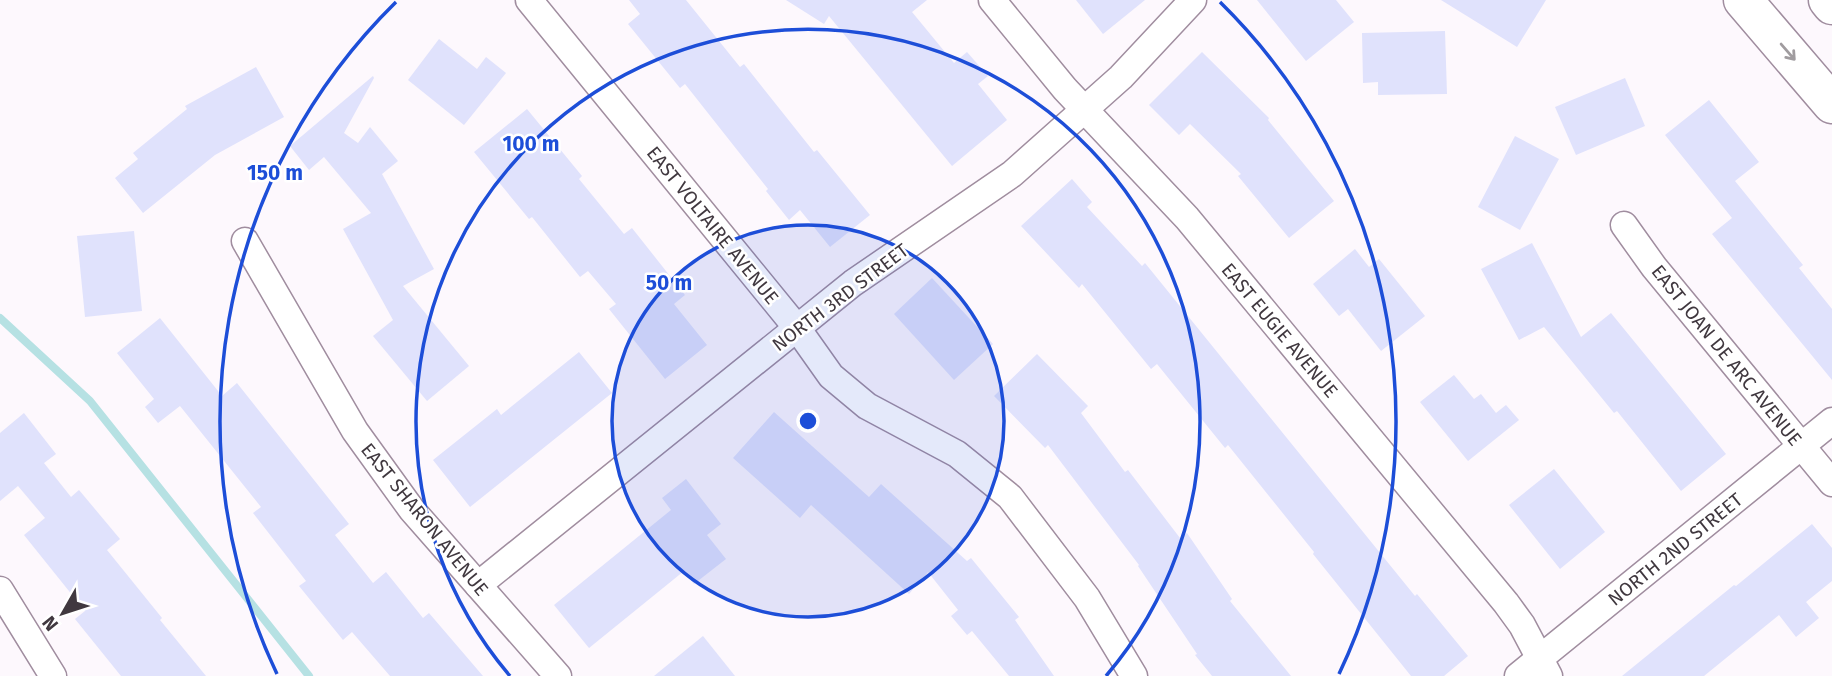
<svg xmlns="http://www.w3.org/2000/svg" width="1832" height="676" font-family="'Fira Sans',sans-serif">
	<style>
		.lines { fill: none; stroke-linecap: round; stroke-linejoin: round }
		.stream { stroke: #b6e1e3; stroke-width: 8 }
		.building { fill: #e0e2fc }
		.minor-casing { stroke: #a08d9f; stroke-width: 29 }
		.secondary-casing { stroke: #a08d9f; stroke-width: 41 }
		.minor { stroke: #fff; stroke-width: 26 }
		.secondary { stroke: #fff; stroke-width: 38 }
		.oneway { stroke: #a09c9f }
		.ring { fill: none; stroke: #1d4ed8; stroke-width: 3.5 }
		.labels { text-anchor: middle; stroke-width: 5; stroke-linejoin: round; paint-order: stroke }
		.street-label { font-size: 19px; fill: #40383f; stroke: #fff }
		.centre { fill: #1d4ed8; stroke: #fff; stroke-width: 3.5 }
		.ring-label { font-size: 21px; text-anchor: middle; font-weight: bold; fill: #1d4ed8; stroke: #fff; stroke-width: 5; stroke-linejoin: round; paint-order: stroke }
	</style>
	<rect width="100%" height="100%" fill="#fdf8fd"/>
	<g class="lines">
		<polyline class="stream" points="0,318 90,401 309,676"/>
	</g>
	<g class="building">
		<polygon points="629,0 686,0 740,67 744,64 814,152 817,150 870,215 830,247 800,210 789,220 766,191 768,189 685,84 680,88 628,24 640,14"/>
		<polygon points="786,0 927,0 912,12 954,63 967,52 988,76 978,84 1007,120 952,166 829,16 824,24"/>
		<polygon points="1076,0 1145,0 1103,34"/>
		<polygon points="1257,0 1336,0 1354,22 1306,61"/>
		<polygon points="1441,0 1546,0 1517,47"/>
		<polygon points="1445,31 1447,94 1378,95 1378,82 1363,83 1362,33"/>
		<polygon points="439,39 477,69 486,57 506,73 464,125 408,80"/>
		<polygon points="1202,52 1269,118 1268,120 1334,201 1289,238 1238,176 1241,174 1190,124 1179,135 1149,105"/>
		<polygon points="256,67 284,117 215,155 143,213 115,178 138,159 133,153 187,109 185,106"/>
		<polygon points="373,76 374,78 344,133 358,143 370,127 398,161 382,174 434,269 403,286 469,366 427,401 373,336 393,320 343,229 371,213 324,157 309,170 290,146"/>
		<polygon points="1625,78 1645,126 1576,155 1555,107"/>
		<polygon points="1709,100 1759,162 1735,181 1803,265 1799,268 1832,309 1832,380 1712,234 1732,218 1665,135"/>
		<polygon points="527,109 582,176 579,179 624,234 632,228 685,295 674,304 707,345 665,379 609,309 616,304 588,271 580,277 532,217 529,219 474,152"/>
		<polygon points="1515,136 1559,159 1520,230 1478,207"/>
		<polygon points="1072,179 1092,202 1087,207 1142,266 1145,263 1415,596 1417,594 1468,656 1444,676 1411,676 1313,554 1314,552 1228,445 1225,448 1157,364 1151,369 1082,284 1079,288 1021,226"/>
		<polygon points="134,231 142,311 85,317 77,236"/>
		<polygon points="1532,243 1581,337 1611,313 1726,454 1681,491 1617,411 1614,413 1544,327 1519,340 1481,269"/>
		<polygon points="1355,249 1369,267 1379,259 1425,316 1381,351 1348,309 1339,316 1313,284"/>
		<polygon points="932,278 993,344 954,380 894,314"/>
		<polygon points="160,318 222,396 237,383 349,524 335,535 373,583 386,572 423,618 429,613 483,676 390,676 352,632 343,640 299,586 306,581 253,513 261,507 180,406 158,423 145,407 154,399 117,353"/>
		<polygon points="579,352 612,393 470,507 433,460 497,409 501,415"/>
		<polygon points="1037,354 1088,406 1081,413 1125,472 1128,470 1180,538 1187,533 1232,599 1230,601 1291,676 1212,676 1195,655 1197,654 1138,566 1139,565 1048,445 1045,448 994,396"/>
		<polygon points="1454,375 1474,399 1481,394 1496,413 1506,405 1519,420 1468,461 1420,402"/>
		<polygon points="774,412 869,497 881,484 967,561 971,558 1019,617 1015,620 1054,676 1009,676 972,631 967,635 951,616 958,610 928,572 909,594 811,505 800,518 733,458"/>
		<polygon points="24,413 56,454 44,463 71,497 79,490 120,539 107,550 162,618 160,620 206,676 121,676 75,619 85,611 24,535 45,518 18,486 0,501 0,433"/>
		<polygon points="1554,469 1605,532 1560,569 1509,505"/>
		<polygon points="686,479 721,524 707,535 726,559 694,584 684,571 589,648 554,605 671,510 662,498"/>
		<polygon points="1812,524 1832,548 1832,581 1806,602 1819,618 1796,637 1779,615 1704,676 1622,676 1734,585 1736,586"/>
		<polygon points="703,636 735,676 654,676"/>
	</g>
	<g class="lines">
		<defs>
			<g id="minor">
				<polyline points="529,0 797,328 831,376 867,406 957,454 1010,497 1087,598 1134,676"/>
				<polyline points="992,0 1065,89 1187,218 1506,603 1522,625 1549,676"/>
				<polyline points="1624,225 1654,267 1832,483"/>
				<polyline points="245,241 355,431 412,510 558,676"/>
				<polyline points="478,585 853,283 1012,174 1121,77 1193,0"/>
				<polyline points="0,590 53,676"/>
				<polyline points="1518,676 1832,421"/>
			</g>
			<g id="secondary">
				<polyline points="1743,0 1832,104"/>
				<polyline points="1828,0 1832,5"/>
			</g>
		</defs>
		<use href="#minor" class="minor-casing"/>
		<use href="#secondary" class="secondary-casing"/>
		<use href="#minor" class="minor"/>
		<use href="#secondary" class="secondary"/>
	</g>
	<defs><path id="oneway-shaft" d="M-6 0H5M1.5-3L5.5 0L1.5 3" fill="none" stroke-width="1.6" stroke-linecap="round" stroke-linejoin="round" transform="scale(1.75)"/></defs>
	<use class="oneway" href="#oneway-shaft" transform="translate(1788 52) rotate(49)"/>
	<circle cx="808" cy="421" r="196" fill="#1d4ed8" fill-opacity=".12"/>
	<g class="ring">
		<circle cx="808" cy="421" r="196"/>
		<path d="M510 676A392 392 0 1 1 1106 676"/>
		<path d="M277 674A588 588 0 0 1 396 2M1220 2A588 588 0 0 1 1339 674"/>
	</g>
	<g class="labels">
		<g class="street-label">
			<text transform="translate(713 225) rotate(51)" y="7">EAST VOLTAIRE AVENUE</text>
			<text transform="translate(840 297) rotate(-37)" y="7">NORTH 3RD STREET</text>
			<text transform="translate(1280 330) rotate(50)" y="7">EAST EUGIE AVENUE</text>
			<text transform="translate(1727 355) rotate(51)" y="7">EAST JOAN DE ARC AVENUE</text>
			<text transform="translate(425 519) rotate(51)" y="7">EAST SHARON AVENUE</text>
			<text transform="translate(1675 549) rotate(-39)" y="7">NORTH 2ND STREET</text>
		</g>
	</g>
	<circle cx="808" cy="421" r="10" class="centre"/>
	<g class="ring-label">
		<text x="531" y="151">100 m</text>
		<text x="275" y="180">150 m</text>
		<text x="669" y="290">50 m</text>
	</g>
	<g transform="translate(63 613) rotate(231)" stroke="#ffffff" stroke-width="5" paint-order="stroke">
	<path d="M0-5L12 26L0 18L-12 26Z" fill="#40383f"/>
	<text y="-10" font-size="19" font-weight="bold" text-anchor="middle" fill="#40383f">N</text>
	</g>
</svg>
